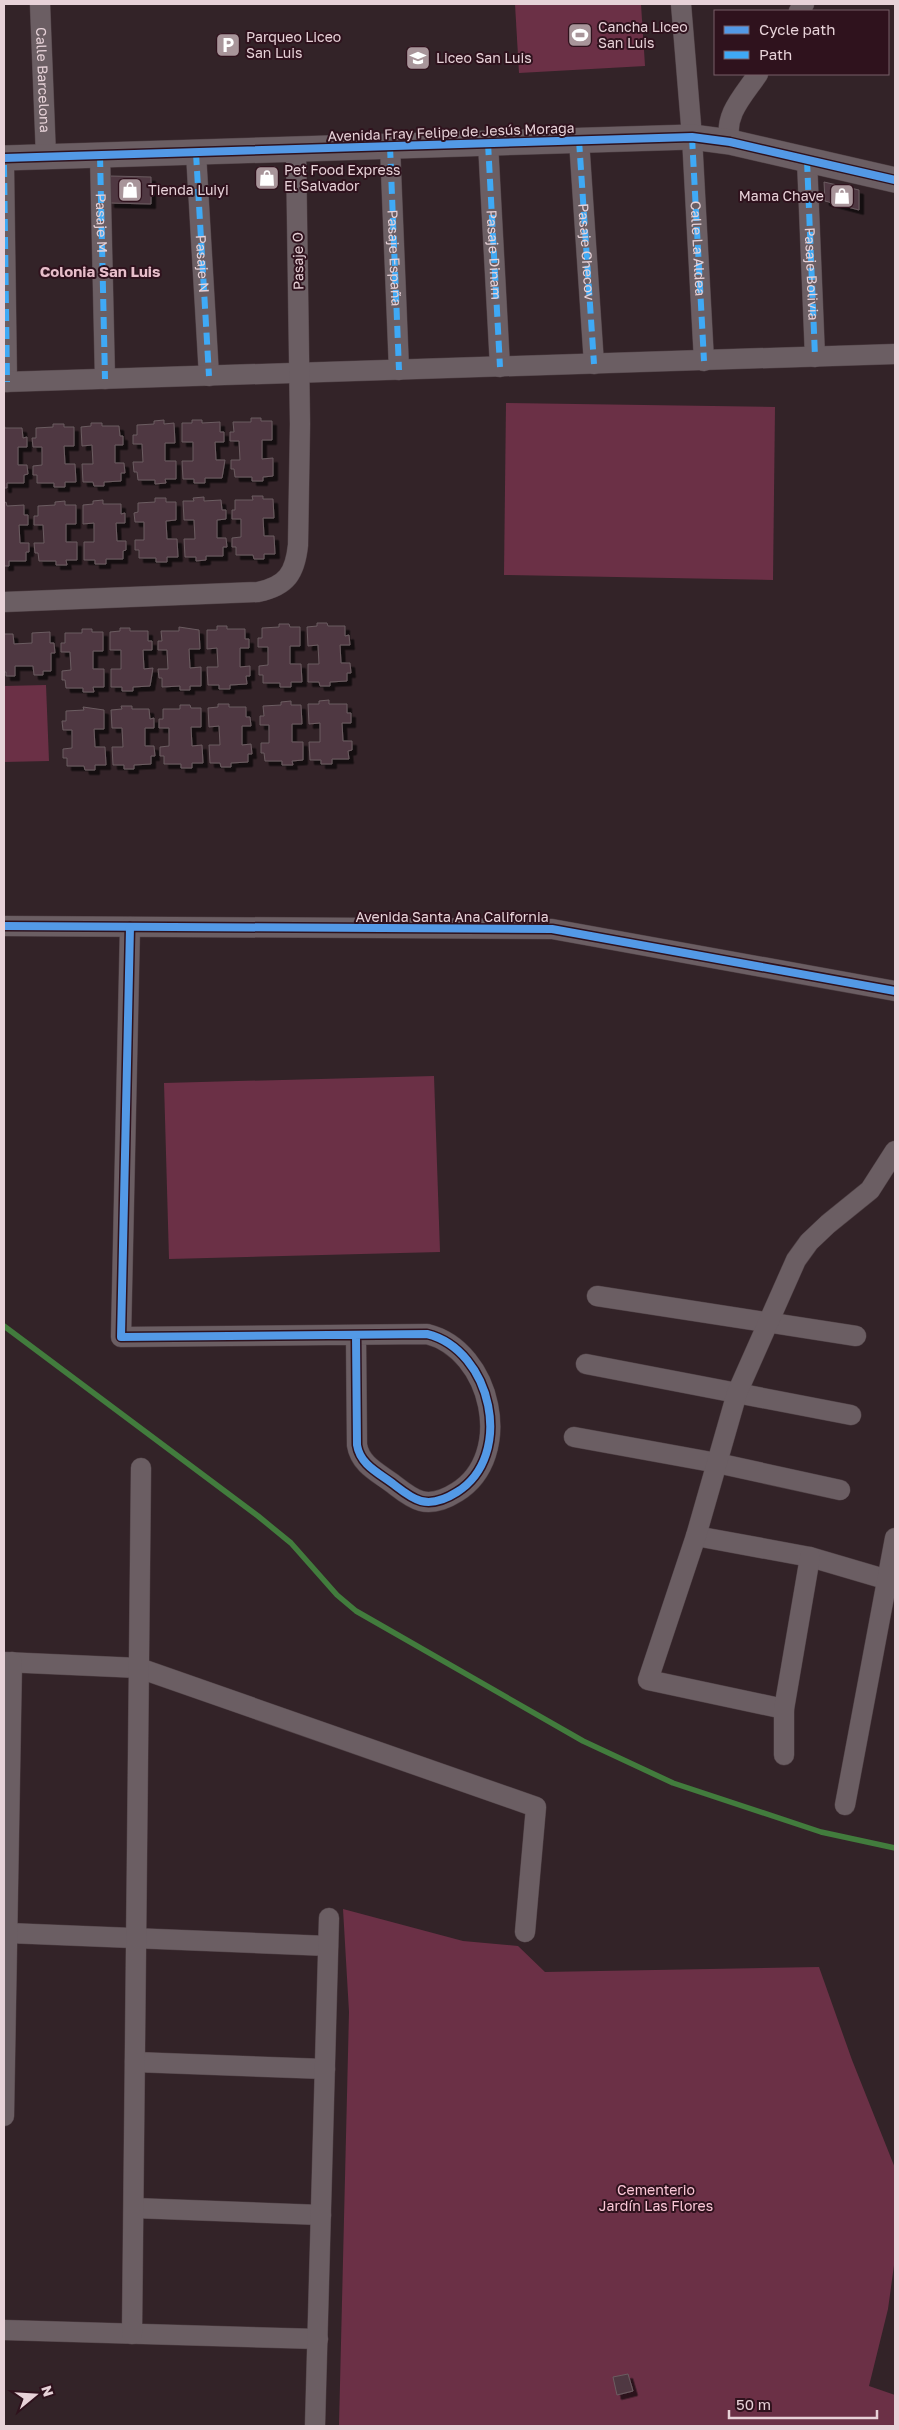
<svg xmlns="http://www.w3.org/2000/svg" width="899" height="2430" font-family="'Golos Text',sans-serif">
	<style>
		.green { fill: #6b3046 }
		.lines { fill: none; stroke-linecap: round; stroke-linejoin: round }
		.stream { stroke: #427c3d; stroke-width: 5.5 }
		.building { fill: #503942; stroke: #6b5c61; filter: url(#shadow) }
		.minor-casing { stroke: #4f4045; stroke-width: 21 }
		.tertiary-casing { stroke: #4f4045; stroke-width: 26 }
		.minor { stroke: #6b5e63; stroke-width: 20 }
		.tertiary { stroke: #6b5e63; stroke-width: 25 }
		.quiet { stroke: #3fa9f5; stroke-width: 6; stroke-dasharray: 12 6; stroke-linecap: butt }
		.cycleway-casing { stroke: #2f121d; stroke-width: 11 }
		.cycleway { stroke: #5399e6; stroke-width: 8 }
		.labels { text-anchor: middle; stroke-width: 4; stroke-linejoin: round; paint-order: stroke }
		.poi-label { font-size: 14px; fill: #e7d2d8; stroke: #2f121d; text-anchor: start }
		.street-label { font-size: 14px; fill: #e7d2d8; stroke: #2f121d }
		.park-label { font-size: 14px; fill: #fcc8d8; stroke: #2f121d }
		.neighbourhood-label { font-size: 15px; font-weight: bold; fill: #e7beca; stroke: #2f121d }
	</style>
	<defs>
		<filter id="shadow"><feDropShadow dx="4.5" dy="4.5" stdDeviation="0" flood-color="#0009"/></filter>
	</defs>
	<rect width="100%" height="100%" fill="#332328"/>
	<g class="green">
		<polygon points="515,4 641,4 645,66 519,73"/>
		<polygon points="506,403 775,407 773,580 504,575"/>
		<polygon points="46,685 49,761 4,762 4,686"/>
		<polygon points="434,1076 440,1252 169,1259 164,1083"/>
		<polygon points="343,1909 463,1941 518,1946 545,1972 819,1967 852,2060 895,2168 895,2258 888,2309 869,2386 895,2395 895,2426 339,2426 349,2012"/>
	</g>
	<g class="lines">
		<polyline class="stream" points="4,1326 258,1516 291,1543 337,1595 356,1611 583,1741 673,1783 821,1832 895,1848"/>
	</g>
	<g class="building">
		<polygon points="110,176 151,177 151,204 110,203"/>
		<polygon points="824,182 859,190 859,210 825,201"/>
		<polygon points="251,418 261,418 261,421 272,421 272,440 262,440 262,459 273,458 273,476 263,477 263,481 252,481 252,477 235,477 234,469 231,469 231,460 240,460 239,441 230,441 230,432 234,432 233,422 251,422"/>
		<polygon points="164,420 164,424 174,423 175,443 165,443 165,461 176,461 176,479 165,479 166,483 155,484 155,480 138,480 137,472 134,472 133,462 143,462 142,444 133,444 133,435 137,435 137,425 154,424 154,421"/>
		<polygon points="192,420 202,420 202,423 220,422 220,432 224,432 224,442 215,442 216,460 225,460 222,478 205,478 205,483 194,483 194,479 183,479 182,461 193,461 193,442 182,442 182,423 192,423"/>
		<polygon points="91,423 102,423 102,426 119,426 120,436 123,436 123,445 115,445 115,463 124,463 125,473 121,473 121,481 104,482 104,486 94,486 93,482 83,482 82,464 93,464 92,445 82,446 81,427 91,426"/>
		<polygon points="4,424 5,428 22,428 23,438 27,437 27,447 18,447 18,465 27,465 28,474 24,475 24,483 7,483 7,488 4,488"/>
		<polygon points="53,424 64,424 64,427 74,427 74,446 64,446 65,464 75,464 76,482 65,482 65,487 54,487 54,483 37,483 37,475 33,475 33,466 42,465 42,447 33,447 32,438 36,438 36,428 53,427"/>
		<polygon points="252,496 263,496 263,499 273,499 274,518 263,518 264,536 274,536 275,554 264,554 264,559 254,559 253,555 236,555 236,547 232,547 232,538 241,537 241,519 232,519 232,510 235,510 235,500 253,500"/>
		<polygon points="204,497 204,501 221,500 222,510 226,510 226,519 217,520 217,538 226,538 227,547 223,547 223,556 206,556 206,560 196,561 196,557 185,557 184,539 195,539 194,520 184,520 183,501 194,501 193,498"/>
		<polygon points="155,498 166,498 166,502 176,502 176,520 166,521 167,539 177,539 178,557 167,557 167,562 156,562 156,558 139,558 139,550 135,550 135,540 144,540 144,522 135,522 134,513 138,512 138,503 155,502"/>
		<polygon points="103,500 103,504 121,504 121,514 125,513 125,523 116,523 117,541 126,541 126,550 123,551 123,559 106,559 106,564 95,564 95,560 84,560 84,542 94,542 94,523 83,524 83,505 93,504 93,501"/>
		<polygon points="65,501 65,505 76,505 76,524 66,524 66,542 77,542 77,560 66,560 67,565 56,565 56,561 39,561 38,553 35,553 34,543 44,543 43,525 34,525 34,516 38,516 38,506 55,505 55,502"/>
		<polygon points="6,502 7,506 24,505 24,515 28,515 28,525 19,525 20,543 29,543 29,552 26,552 26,561 9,561 9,566 4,566 4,503"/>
		<polygon points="317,623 327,623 328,626 345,626 345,636 349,635 350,645 340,645 341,663 350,663 351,673 347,673 347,681 330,682 330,686 320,686 319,682 308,682 308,664 319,664 318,645 308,646 307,627 317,626"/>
		<polygon points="279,624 289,624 290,627 300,627 300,646 290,646 290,664 301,664 302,682 291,682 291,687 280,687 280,683 263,683 263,675 259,675 259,666 268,665 268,647 258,647 258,638 262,638 262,628 279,627"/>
		<polygon points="217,626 227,626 227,629 245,629 245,639 249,639 249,648 240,648 240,667 250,666 250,676 246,676 247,684 230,685 230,689 219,689 219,685 208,685 207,667 218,667 217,648 207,649 207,630 217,630"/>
		<polygon points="179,627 199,630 200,649 189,649 190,668 201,667 201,686 190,686 190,690 180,690 180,686 162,687 162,678 159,678 158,669 168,669 167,650 158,650 158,641 162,641 161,631 179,631"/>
		<polygon points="120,628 130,628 130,631 148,631 148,641 152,641 152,650 143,650 144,669 153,668 150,686 133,687 133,691 122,691 122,687 111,687 111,669 121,669 121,650 110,650 110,632 120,631"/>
		<polygon points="82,629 92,629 92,632 103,632 103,651 93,651 93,669 104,669 104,687 93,687 94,692 83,692 83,688 66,688 65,680 62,680 62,671 71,670 70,652 61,652 61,643 65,643 65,633 82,633"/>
		<polygon points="50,632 50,643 54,643 55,653 51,653 51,671 43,671 43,675 34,675 33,666 15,666 15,676 6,676 6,672 4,672 4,634 13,634 14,644 32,643 32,633"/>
		<polygon points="329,700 329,704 347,704 347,713 351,713 351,723 342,723 343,741 352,741 352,750 348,751 349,759 332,759 332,764 321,764 321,760 310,760 309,742 320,742 320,723 309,724 308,704 319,704 319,701"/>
		<polygon points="291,701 291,705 301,705 302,724 292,724 292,742 303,742 303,760 292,761 293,765 282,765 282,761 265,761 264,753 261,753 261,743 269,743 269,725 260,725 260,716 264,716 263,706 281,705 281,702"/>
		<polygon points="218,704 229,704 229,707 246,707 246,717 250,717 251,726 242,726 242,745 251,744 252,754 248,754 248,762 231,763 231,767 221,767 220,763 210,763 209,745 220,745 219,726 209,727 208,708 218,707"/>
		<polygon points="180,705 190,705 191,708 201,708 201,727 191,727 192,746 202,745 203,763 192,763 192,768 181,768 181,764 164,764 164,756 160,756 160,747 169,746 169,728 159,728 159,719 163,719 163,709 180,709"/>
		<polygon points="121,706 132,706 132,709 149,709 150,719 154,718 154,728 145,728 145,746 154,746 155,756 151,756 151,764 134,765 134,769 124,769 124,765 113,765 112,747 123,747 122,728 112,728 111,710 122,709"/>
		<polygon points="83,707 104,710 104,729 94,729 95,747 105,747 106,765 95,765 95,770 85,770 84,766 67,766 67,758 63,758 63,749 72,748 72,730 63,730 62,721 66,721 66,711 84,710"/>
		<polygon points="628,2374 633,2391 617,2395 613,2377"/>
	</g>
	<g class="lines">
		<defs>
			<g id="minor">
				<path id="s1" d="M 40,4 L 46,157"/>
				<path id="s2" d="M 681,4 L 692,137 L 704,361"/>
				<polyline points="799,11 804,4"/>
				<path id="s3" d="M 579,140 L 594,364"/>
				<path d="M 730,142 C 723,115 744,95 758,74"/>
				<path id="s4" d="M 488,143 L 500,367"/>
				<path id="s5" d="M 390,146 L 399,370"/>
				<polyline points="196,153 209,376"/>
				<polyline points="100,155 105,379"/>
				<path id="s6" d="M 807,160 L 815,357"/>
				<polyline points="4,165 7,382"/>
				<polyline points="4,382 895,354"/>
				<path d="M 4,602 L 258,592 C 287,586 295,573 298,545 L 300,424 L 296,149"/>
				<polyline points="4,926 552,929 895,991"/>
				<path d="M 130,927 L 121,1337 L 427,1334 C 492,1350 515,1456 457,1492 C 446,1499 433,1504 421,1501 C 410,1498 400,1489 392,1483 C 377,1472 360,1464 357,1445 L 356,1335"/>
				<polyline points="597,1296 856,1336"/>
				<polyline points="586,1364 851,1415"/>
				<polyline points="574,1437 717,1463 840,1490"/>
				<polyline points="696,1536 810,1557 895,1582"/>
				<polyline points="4,1662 139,1668 536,1807 525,1932"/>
				<polyline points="784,1709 648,1680 696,1536 737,1393 796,1260 809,1242 828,1224 870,1190 895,1151"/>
				<polyline points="784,1755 784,1709 810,1557"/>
				<polyline points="845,1805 895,1538"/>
				<polyline points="8,1933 328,1946"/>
				<polyline points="135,2062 325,2069"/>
				<polyline points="4,2116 12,1662"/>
				<polyline points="134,2208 321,2215"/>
				<polyline points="4,2330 318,2339"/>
				<polyline points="132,2334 141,1468"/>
				<polyline points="315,2426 329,1918"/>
			</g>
			<polyline id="tertiary" points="4,158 692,137 730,142 895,180"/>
		</defs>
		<use href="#minor" class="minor-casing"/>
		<use href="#tertiary" class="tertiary-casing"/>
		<use href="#minor" class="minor"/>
		<use href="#tertiary" class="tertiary"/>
		<g class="quiet">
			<polyline points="692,137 704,361"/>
			<polyline points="579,140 594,364"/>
			<polyline points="488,143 500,367"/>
			<polyline points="390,146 399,370"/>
			<path id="s7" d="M 196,153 L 209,376"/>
			<path id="s8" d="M 100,155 L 105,379"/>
			<polyline points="807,160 815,357"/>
			<polyline points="4,165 7,382"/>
		</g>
		<defs>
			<g id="cycleway">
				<polyline points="4,158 692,137 730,142 895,180"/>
				<polyline points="4,926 552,929 895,991"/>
				<path d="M 130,927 L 121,1337 L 427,1334 C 492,1350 515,1456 457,1492 C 446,1499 433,1504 421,1501 C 410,1498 400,1489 392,1483 C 377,1472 360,1464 357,1445 L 356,1335"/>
			</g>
		</defs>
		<use href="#cycleway" class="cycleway-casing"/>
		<use href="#cycleway" class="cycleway"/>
	</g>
	<defs>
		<symbol id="stadium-square" viewBox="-11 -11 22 22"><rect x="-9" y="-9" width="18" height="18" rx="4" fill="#a8959a" stroke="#2f121d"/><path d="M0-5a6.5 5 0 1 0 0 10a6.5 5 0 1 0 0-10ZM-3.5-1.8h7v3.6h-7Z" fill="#fff"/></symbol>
		<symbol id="parking-square" viewBox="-11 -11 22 22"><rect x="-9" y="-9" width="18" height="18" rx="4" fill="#a8959a" stroke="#2f121d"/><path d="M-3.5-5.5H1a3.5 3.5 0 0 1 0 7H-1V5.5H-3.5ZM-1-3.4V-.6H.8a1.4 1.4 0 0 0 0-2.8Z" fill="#fff"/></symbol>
		<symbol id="school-square" viewBox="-11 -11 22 22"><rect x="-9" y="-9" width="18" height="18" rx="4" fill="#a8959a" stroke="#2f121d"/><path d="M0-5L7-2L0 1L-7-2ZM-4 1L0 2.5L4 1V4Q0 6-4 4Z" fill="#fff"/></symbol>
		<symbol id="shop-square" viewBox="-11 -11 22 22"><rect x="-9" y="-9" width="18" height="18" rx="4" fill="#a8959a" stroke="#2f121d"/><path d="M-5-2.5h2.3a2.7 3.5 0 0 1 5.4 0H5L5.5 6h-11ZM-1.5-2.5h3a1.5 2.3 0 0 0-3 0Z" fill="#fff"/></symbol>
	</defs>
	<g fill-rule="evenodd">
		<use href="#stadium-square" x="566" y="21" width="28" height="28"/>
		<use href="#parking-square" x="214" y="31" width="28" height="28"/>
		<use href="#school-square" x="404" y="44" width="28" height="28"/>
		<use href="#shop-square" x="253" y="164" width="28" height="28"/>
		<use href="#shop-square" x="116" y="176" width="28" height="28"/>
		<use href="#shop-square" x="828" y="182" width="28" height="28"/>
	</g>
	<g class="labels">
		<g class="poi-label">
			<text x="598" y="32">Cancha Liceo<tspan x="598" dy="16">San Luis</tspan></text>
			<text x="246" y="42">Parqueo Liceo<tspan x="246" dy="16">San Luis</tspan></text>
			<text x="436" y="63">Liceo San Luis</text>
			<text x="284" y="175">Pet Food Express<tspan x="284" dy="16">El Salvador</tspan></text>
			<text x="148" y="195">Tienda Luiyi</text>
			<text x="824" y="201" text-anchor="end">Mama Chave</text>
		</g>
		<g class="street-label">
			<text dy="5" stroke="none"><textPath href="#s1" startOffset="76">Calle Barcelona</textPath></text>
			<text transform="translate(451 132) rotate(-2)" y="5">Avenida Fray Felipe de Jesús Moraga</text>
			<text dy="5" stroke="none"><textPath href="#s8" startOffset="68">Pasaje M</textPath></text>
			<text dy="5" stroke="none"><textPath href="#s2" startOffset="245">Calle La Aldea</textPath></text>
			<text dy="5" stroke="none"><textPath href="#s3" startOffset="112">Pasaje Checov</textPath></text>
			<text dy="5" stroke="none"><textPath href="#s4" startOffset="112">Pasaje Dinam</textPath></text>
			<text dy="5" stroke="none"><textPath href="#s5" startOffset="112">Pasaje España</textPath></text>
			<text transform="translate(298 261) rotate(-91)" y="5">Pasaje O</text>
			<text dy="5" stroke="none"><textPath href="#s7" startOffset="111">Pasaje N</textPath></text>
			<text dy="5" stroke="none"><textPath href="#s6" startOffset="114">Pasaje Bolivia</textPath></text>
			<text x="452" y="922">Avenida Santa Ana California</text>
		</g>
		<g class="park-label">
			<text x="656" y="2195">Cementerio<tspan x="656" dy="16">Jardín Las Flores</tspan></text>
		</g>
		<g class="neighbourhood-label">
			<text x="100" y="277">Colonia San Luis</text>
		</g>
	</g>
	<rect width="899" height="2430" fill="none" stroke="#e7d2d8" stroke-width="10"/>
	<rect x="714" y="10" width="175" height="65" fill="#2f121d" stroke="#795f68"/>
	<rect x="724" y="26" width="25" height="8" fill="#5399e6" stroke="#795f68"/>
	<text x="759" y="35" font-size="15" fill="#e7d2d8">Cycle path</text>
	<rect x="724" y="51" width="25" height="8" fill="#3fa9f5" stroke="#795f68"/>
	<text x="759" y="60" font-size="15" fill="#e7d2d8">Path</text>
	<g transform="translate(35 2395) rotate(72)" stroke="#2f121d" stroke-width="4" paint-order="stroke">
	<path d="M0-4L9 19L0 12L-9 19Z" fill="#e7d2d8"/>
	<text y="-8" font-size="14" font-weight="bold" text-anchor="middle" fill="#e7d2d8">N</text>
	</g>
	<path d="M729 2410v8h148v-8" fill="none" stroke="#e7d2d8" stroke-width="2.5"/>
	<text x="736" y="2410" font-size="15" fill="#e7d2d8" stroke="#2f121d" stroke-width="4" paint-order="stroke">50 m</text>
</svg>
